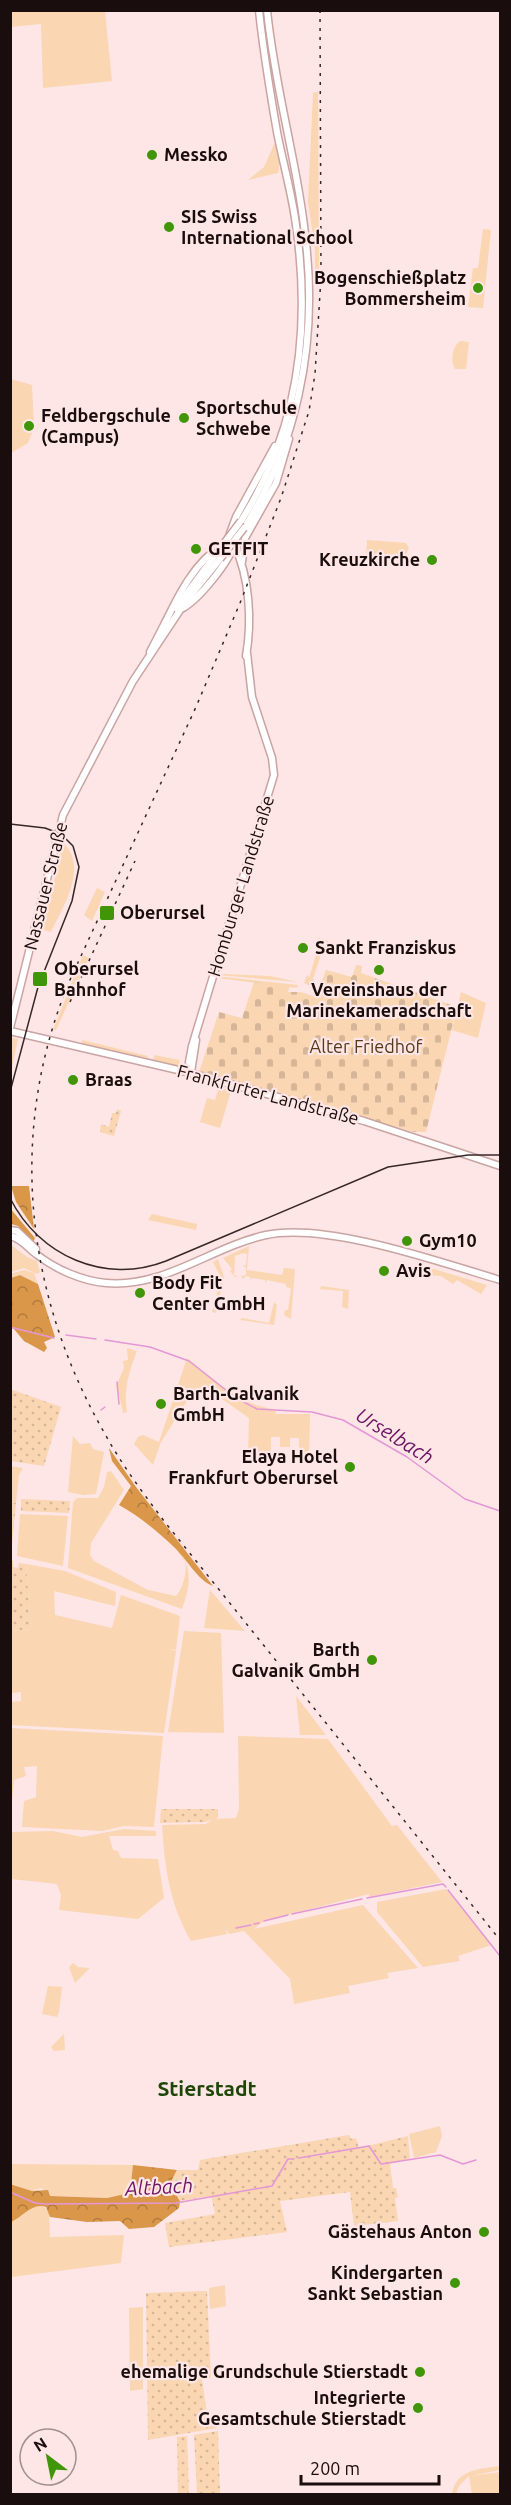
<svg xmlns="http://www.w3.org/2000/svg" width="511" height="2505" font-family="Ubuntu,sans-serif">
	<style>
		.green { fill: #fad6b2 }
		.forest { fill: url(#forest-crowns) }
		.cemetery { fill: url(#cemetery-stones) }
		.garden { fill: url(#garden-dots) }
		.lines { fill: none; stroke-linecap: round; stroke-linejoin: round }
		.stream { stroke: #e497d7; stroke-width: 1.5 }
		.secondary-casing { stroke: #c9a4a3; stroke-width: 9 }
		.secondary { stroke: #fff; stroke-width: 6 }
		.tram { stroke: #362828; stroke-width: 1.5 }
		.rail { stroke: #362828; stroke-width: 1.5; stroke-dasharray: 3 6; stroke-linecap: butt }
		.secondary-bridge-casing { stroke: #c9a4a3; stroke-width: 9; stroke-linecap: butt }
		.secondary-bridge { stroke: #fff; stroke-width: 6 }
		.poi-dot { fill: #409608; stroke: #fde6e5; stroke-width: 2 }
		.labels { text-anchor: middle; stroke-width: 4.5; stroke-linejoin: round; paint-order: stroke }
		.poi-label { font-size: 18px; font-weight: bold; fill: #1a0d0d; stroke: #fde6e5; text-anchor: start }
		.street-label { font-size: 18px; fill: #1a0d0d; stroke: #fde6e5 }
		.park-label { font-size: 18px; fill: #553919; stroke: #fde6e5 }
		.water-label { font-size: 20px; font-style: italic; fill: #6e1364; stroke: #fde6e5 }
		.quarter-label { font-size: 21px; font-weight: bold; fill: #1d4607; stroke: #fde6e5 }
	</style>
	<defs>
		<pattern id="forest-crowns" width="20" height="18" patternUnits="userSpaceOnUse" patternTransform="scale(1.5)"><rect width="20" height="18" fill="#da974a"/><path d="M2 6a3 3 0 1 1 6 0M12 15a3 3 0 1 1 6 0" fill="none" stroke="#b07a3c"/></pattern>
		<pattern id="cemetery-stones" width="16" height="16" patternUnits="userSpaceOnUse" patternTransform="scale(1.5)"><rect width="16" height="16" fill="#fad6b2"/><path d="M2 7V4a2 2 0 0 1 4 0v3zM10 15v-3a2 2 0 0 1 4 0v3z" fill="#d6b698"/></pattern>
		<pattern id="garden-dots" width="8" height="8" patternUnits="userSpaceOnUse" patternTransform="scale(1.5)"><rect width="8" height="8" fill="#fad6b2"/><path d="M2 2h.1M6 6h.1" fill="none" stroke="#d6b698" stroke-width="1.8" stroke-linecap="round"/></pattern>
	</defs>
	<rect width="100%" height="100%" fill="#fde6e5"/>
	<g class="green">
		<polygon points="10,11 105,11 112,81 43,88 41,24 11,27"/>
		<polygon points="318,92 319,266 318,283 315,286 315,249 308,202 313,93"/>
		<polygon points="275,142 280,161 278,173 248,180 264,167"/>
		<polygon points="483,229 491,230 483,308 468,307 473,268 478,268"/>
		<path d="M 460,341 L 469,342 L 466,369 L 455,369 C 450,360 452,347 460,341 Z"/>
		<polygon points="11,379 32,385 34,428 28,443 11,453"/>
		<polygon points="367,540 406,543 409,548 403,561 366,558"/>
		<path d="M 63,843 C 89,866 63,908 51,932 L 44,930 L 43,927 Z"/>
		<polygon points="97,888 105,892 92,921 84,915"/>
		<polygon points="318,938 328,941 327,944 325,942 313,979 316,983 312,987 304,983 307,975 309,978 320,942"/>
		<polygon points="83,955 89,958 56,1030 53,1030"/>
		<polygon points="224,974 270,976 298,982 218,975"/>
		<polygon points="225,977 298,985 297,988 217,978"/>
		<polygon points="461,992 486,1003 478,1038 452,1030"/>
		<polygon points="12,1038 18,1039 11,1073 10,1042"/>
		<polygon points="82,1040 148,1056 147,1060 82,1044"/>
		<polygon points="154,1055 180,1060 178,1066 153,1061"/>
		<polygon points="219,1087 231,1091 220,1128 200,1122 207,1098 215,1100"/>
		<polygon points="152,1214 197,1224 196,1230 148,1220"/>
		<polygon points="11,1245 27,1257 37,1261 40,1272 37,1274 24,1268 11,1272"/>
		<polygon points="249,1246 247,1270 282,1275 284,1268 295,1269 291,1319 284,1315 285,1310 288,1310 291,1288 286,1287 286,1284 267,1280 265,1283 265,1280 252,1278 250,1280 250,1277 246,1276 243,1279 241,1276 246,1275 246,1268 243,1265 246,1265 247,1254 243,1253 235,1256 234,1275 238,1277 235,1277 230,1271 232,1269 223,1258"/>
		<polygon points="218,1259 224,1277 216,1313 212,1312 221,1278 213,1262"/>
		<polygon points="430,1269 434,1269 487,1285 481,1294 457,1280 453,1284 441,1276 427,1275"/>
		<polygon points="24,1270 34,1273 38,1284 20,1275 11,1278 10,1274"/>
		<polygon points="321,1286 349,1290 348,1309 342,1307 343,1291 320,1289"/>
		<polygon points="274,1302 277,1305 274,1325 240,1320 242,1318 269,1323"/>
		<path d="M 127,1348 L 137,1351 C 129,1372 123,1390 127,1412 L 123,1413 L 117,1384 L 124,1368 L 123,1361 L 128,1360 Z"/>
		<path d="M 187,1358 C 214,1379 240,1406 275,1409 L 276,1414 L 310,1414 L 309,1462 L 299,1462 L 299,1438 L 290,1438 L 290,1447 L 280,1447 L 280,1437 L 271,1437 L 271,1456 L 248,1457 L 249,1418 L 205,1387 L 194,1390 L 161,1442 L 153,1465 L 134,1444 L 138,1437 L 143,1435 L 159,1442 Z"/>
		<polygon points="73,1436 80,1444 90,1443 93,1449 104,1452 96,1494 83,1495 68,1492"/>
		<polygon points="11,1466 23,1468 19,1475 16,1503 11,1503"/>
		<path d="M 111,1471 L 124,1490 L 91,1543 L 90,1555 L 94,1561 L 148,1590 L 176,1596 C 182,1590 189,1569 184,1560 C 181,1556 177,1552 176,1548 C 194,1568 190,1586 182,1609 L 68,1568 L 73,1502 L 77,1498 L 98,1498 L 104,1487 L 107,1472 Z"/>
		<polygon points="20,1514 68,1516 63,1566 17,1556"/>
		<polygon points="26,1564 65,1571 116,1592 115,1606 54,1591 55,1615 112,1628 121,1595 180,1616 176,1650 168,1649 176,1651 164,1733 11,1725 11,1702 21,1701 21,1692 11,1693 11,1631 31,1629"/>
		<polygon points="210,1590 245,1631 204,1628"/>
		<polygon points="184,1631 221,1633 224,1733 168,1732"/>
		<polygon points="296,1696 326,1735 300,1735"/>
		<polygon points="11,1728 163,1736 154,1827 124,1826 102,1831 22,1827 24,1801 36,1797 37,1766 24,1767 26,1776 14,1780 11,1811"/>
		<path d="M 238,1736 L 328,1739 L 392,1826 L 397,1825 L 442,1882 L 369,1897 L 369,1894 L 264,1921 L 254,1929 L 363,1905 L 418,1968 L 387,1973 L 389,1978 L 348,1986 L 350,1993 L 294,2004 L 290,1979 L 244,1931 L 229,1934 L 226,1929 L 227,1934 L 191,1941 C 169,1903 165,1868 162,1825 L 206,1824 L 213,1819 L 236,1818 L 239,1809 Z"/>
		<polygon points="124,1829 156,1831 156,1836 109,1836 113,1850 118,1851 121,1858 158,1859 164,1898 138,1919 59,1910 61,1895 57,1884 11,1879 11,1832 53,1831 82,1837"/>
		<polygon points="446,1889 491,1945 458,1956 460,1961 423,1967 377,1912 377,1902"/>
		<polygon points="73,1963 78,1967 90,1968 75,1983 69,1967"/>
		<polygon points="48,1986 62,1987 59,2012 57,2017 42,2014"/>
		<polygon points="64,2034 65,2050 54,2051 51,2047"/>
		<polygon points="440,2126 442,2136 436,2152 414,2158 409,2134"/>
		<polygon points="10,2164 133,2165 131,2182 134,2192 107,2198 50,2196 41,2188 32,2191 11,2184"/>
		<path d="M 41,2205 L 49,2211 L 50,2237 L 124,2235 L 121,2263 L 11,2277 L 11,2222 C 22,2217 29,2207 41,2205 Z"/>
		<polygon points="225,2285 226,2306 210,2309 209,2288"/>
		<polygon points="143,2307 143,2389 130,2391 129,2308"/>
		<path d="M 500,2466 L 500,2470 L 471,2476 L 500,2472 L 500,2494 L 472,2494 L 469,2476 L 459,2486 L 456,2494 L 452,2494 C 456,2469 480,2469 500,2466 Z"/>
	</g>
	<g class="forest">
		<polygon points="11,1186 29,1186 34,1229 16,1202"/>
		<polygon points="10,1208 35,1238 33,1243 18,1226 11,1224"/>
		<polygon points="20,1275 38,1284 55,1337 44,1342 47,1348 44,1352 24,1341 13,1328 11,1330 11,1278"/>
		<path d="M 109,1448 L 136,1487 L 213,1586 C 198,1581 186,1558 174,1547 C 157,1531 139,1516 119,1505 L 131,1486 L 112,1461 Z"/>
		<path d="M 133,2165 L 177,2170 L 170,2184 L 180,2201 L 179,2208 L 154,2227 L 129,2229 L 120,2221 L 87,2222 L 50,2217 L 46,2207 C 32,2202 23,2217 11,2222 L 10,2184 L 32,2191 L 48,2190 L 50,2196 L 107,2198 L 134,2192 L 131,2182 Z"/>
	</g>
	<polygon class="cemetery" points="356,965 362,966 361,973 457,1007 426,1132 414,1132 199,1072 219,1012 242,1018 254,982 290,986 288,992 301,992 316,997 326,970 352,977"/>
	<g class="garden">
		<polygon points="117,1109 121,1111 114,1136 100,1132 101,1124 109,1127 112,1113 116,1113"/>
		<polygon points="10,1389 61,1407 44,1466 11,1461"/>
		<polygon points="21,1499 70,1501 69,1513 21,1511"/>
		<polygon points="11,1503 16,1503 11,1555 10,1503"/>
		<polygon points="11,1560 13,1561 13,1567 18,1568 19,1563 26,1564 31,1629 11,1631"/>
		<polygon points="161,1809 218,1809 218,1818 205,1822 160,1823"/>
		<polygon points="349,2135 351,2139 356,2138 359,2148 408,2136 410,2159 390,2164 393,2188 396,2188 398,2197 395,2198 398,2221 354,2226 350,2192 280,2201 287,2232 169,2247 165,2223 215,2214 211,2196 180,2201 170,2184 177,2170 198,2170 200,2160"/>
		<polygon points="207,2291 211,2378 202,2380 208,2419 217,2428 148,2440 146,2293"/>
		<polygon points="218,2431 220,2494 197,2494 194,2435"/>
		<polygon points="187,2436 189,2494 178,2494 177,2437"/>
	</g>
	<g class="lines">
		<g class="stream">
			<polyline points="10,1327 54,1338"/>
			<polyline points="66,1335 96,1339"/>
			<polyline points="105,1340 150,1347 189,1361 236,1398 257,1409 312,1412 343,1420 407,1457 465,1499 500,1511"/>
			<polyline points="117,1382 119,1404"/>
			<polyline points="101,1410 105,1407"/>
			<polyline points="448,1890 500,1956"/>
			<polyline points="367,1898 443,1884 446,1887"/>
			<polyline points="292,1914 362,1899"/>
			<polyline points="264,1921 288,1915"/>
			<polyline points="254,1924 259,1923"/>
			<polyline points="236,1928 251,1925"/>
			<polyline points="299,2158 369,2146 381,2164 440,2155 463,2164 476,2160"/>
			<polyline points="10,2192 35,2203 45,2204 176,2203 272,2186 288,2159 294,2159"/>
		</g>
		<defs>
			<g id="secondary">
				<path d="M 241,521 C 298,432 311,329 296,225 C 292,194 283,163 277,132 C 270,91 263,51 259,10"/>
				<path d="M 244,528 C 296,446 316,349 307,253 C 300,171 275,92 267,10"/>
				<polyline points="229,536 236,517 275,446"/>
				<path d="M 234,545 C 250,577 252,622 246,656"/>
				<polyline points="242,562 245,538 276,483 289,439"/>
				<polyline points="176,608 216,554"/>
				<path d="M 183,608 C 200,598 228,563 234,545"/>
				<path d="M 165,623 C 178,596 195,561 223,545"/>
				<polyline points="150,652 166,621"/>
				<polyline points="10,1028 63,815 133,681 186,601 220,559"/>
				<polyline points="10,1031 191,1073 364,1121 500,1166"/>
				<polyline points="191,1072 196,1040"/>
				<polyline points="191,1073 189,1062 192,1046 274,775 272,758 252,697 247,653"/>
				<polyline points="10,1230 17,1231 36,1249"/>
				<path d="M 10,1236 C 21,1238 28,1248 36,1254 C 55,1269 82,1281 106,1283 C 165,1288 211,1247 266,1235 C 326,1222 440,1262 500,1280"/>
			</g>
		</defs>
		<use href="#secondary" class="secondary-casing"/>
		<use href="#secondary" class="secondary"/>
		<g class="tram">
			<polyline points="10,824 45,828 61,834 73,846 79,867 72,901 38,987 10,1092"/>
			<path d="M 10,1198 C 39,1256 105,1285 166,1261 L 388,1167 L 468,1155 L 500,1155"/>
		</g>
		<g class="rail">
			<path d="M 320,10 L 321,277 L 315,374 L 309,411 L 281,498 L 240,603 L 196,707 L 69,982 C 7,1132 25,1295 105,1434 C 122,1465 143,1493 164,1521 L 500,1940"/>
			<polyline points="70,1002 135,861"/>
		</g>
		<defs>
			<g id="secondary-bridge">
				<polyline points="216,554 241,521"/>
				<polyline points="220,559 244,528"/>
			</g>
		</defs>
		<use href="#secondary-bridge" class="secondary-bridge-casing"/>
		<use href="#secondary-bridge" class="secondary-bridge"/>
	</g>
	<g class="poi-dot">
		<circle cx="152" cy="155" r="6"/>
		<circle cx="169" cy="227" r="6"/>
		<circle cx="478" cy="288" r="6"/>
		<circle cx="184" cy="418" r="6"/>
		<circle cx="29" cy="426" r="6"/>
		<circle cx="196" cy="549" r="6"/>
		<circle cx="432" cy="560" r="6"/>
		<rect x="99" y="905" width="16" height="16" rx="3"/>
		<circle cx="303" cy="948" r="6"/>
		<circle cx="379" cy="970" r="6"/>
		<rect x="32" y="971" width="16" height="16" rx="3"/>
		<circle cx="73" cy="1080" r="6"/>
		<circle cx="407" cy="1241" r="6"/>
		<circle cx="384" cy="1271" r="6"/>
		<circle cx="140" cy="1293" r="6"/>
		<circle cx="161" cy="1404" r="6"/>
		<circle cx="350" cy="1467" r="6"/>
		<circle cx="372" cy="1660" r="6"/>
		<circle cx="484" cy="2232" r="6"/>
		<circle cx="455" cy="2283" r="6"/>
		<circle cx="420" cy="2372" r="6"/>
		<circle cx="418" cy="2408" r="6"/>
	</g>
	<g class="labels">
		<g class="poi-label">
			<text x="164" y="161">Messko</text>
			<text x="181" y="223">SIS Swiss<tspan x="181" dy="21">International School</tspan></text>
			<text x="466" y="284" text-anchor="end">Bogenschießplatz<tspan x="466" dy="21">Bommersheim</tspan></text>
			<text x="196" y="414">Sportschule<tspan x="196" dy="21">Schwebe</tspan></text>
			<text x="41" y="422">Feldbergschule<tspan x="41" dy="21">(Campus)</tspan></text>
			<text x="208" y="555">GETFIT</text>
			<text x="420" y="566" text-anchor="end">Kreuzkirche</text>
			<text x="120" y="919">Oberursel</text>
			<text x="315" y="954">Sankt Franziskus</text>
			<text x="54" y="975">Oberursel<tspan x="54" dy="21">Bahnhof</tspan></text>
			<text x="379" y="996" text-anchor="middle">Vereinshaus der<tspan x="379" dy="21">Marinekameradschaft</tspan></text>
			<text x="85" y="1086">Braas</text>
			<text x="419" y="1247">Gym10</text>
			<text x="396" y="1277">Avis</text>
			<text x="152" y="1289">Body Fit<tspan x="152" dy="21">Center GmbH</tspan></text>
			<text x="173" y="1400">Barth-Galvanik<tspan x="173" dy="21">GmbH</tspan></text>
			<text x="338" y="1463" text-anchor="end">Elaya Hotel<tspan x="338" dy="21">Frankfurt Oberursel</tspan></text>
			<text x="360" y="1656" text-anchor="end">Barth<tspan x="360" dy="21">Galvanik GmbH</tspan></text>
			<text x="472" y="2238" text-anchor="end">Gästehaus Anton</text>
			<text x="443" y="2279" text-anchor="end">Kindergarten<tspan x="443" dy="21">Sankt Sebastian</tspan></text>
			<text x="408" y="2378" text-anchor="end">ehemalige Grundschule Stierstadt</text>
			<text x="406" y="2404" text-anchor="end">Integrierte<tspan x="406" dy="21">Gesamtschule Stierstadt</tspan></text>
		</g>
		<g class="street-label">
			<text transform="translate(46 886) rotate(-76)" y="6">Nassauer Straße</text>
			<text transform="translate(241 886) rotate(-73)" y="6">Homburger Landstraße</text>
			<text transform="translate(268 1095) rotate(15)" y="6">Frankfurter Landstraße</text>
		</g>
		<g class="park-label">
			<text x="366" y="1053">Alter Friedhof</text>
		</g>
		<g class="water-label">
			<text transform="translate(395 1436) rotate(32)" y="7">Urselbach</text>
			<text transform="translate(159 2187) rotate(-3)" y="7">Altbach</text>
		</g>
		<g class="quarter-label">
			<text x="207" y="2096">Stierstadt</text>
		</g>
	</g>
	<rect width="511" height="2505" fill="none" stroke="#1a0d0d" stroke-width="24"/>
	<g transform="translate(48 2457) rotate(328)"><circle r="28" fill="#fde6e5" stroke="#a28f8f" stroke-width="1.5"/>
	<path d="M0-4.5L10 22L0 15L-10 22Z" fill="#409608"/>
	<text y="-9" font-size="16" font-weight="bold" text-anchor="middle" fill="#1a0d0d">N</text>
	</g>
	<path d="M301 2475v9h138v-9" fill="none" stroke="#1a0d0d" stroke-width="3"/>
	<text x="310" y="2475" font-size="18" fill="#1a0d0d" stroke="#fde6e5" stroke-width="4.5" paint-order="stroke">200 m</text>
</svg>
